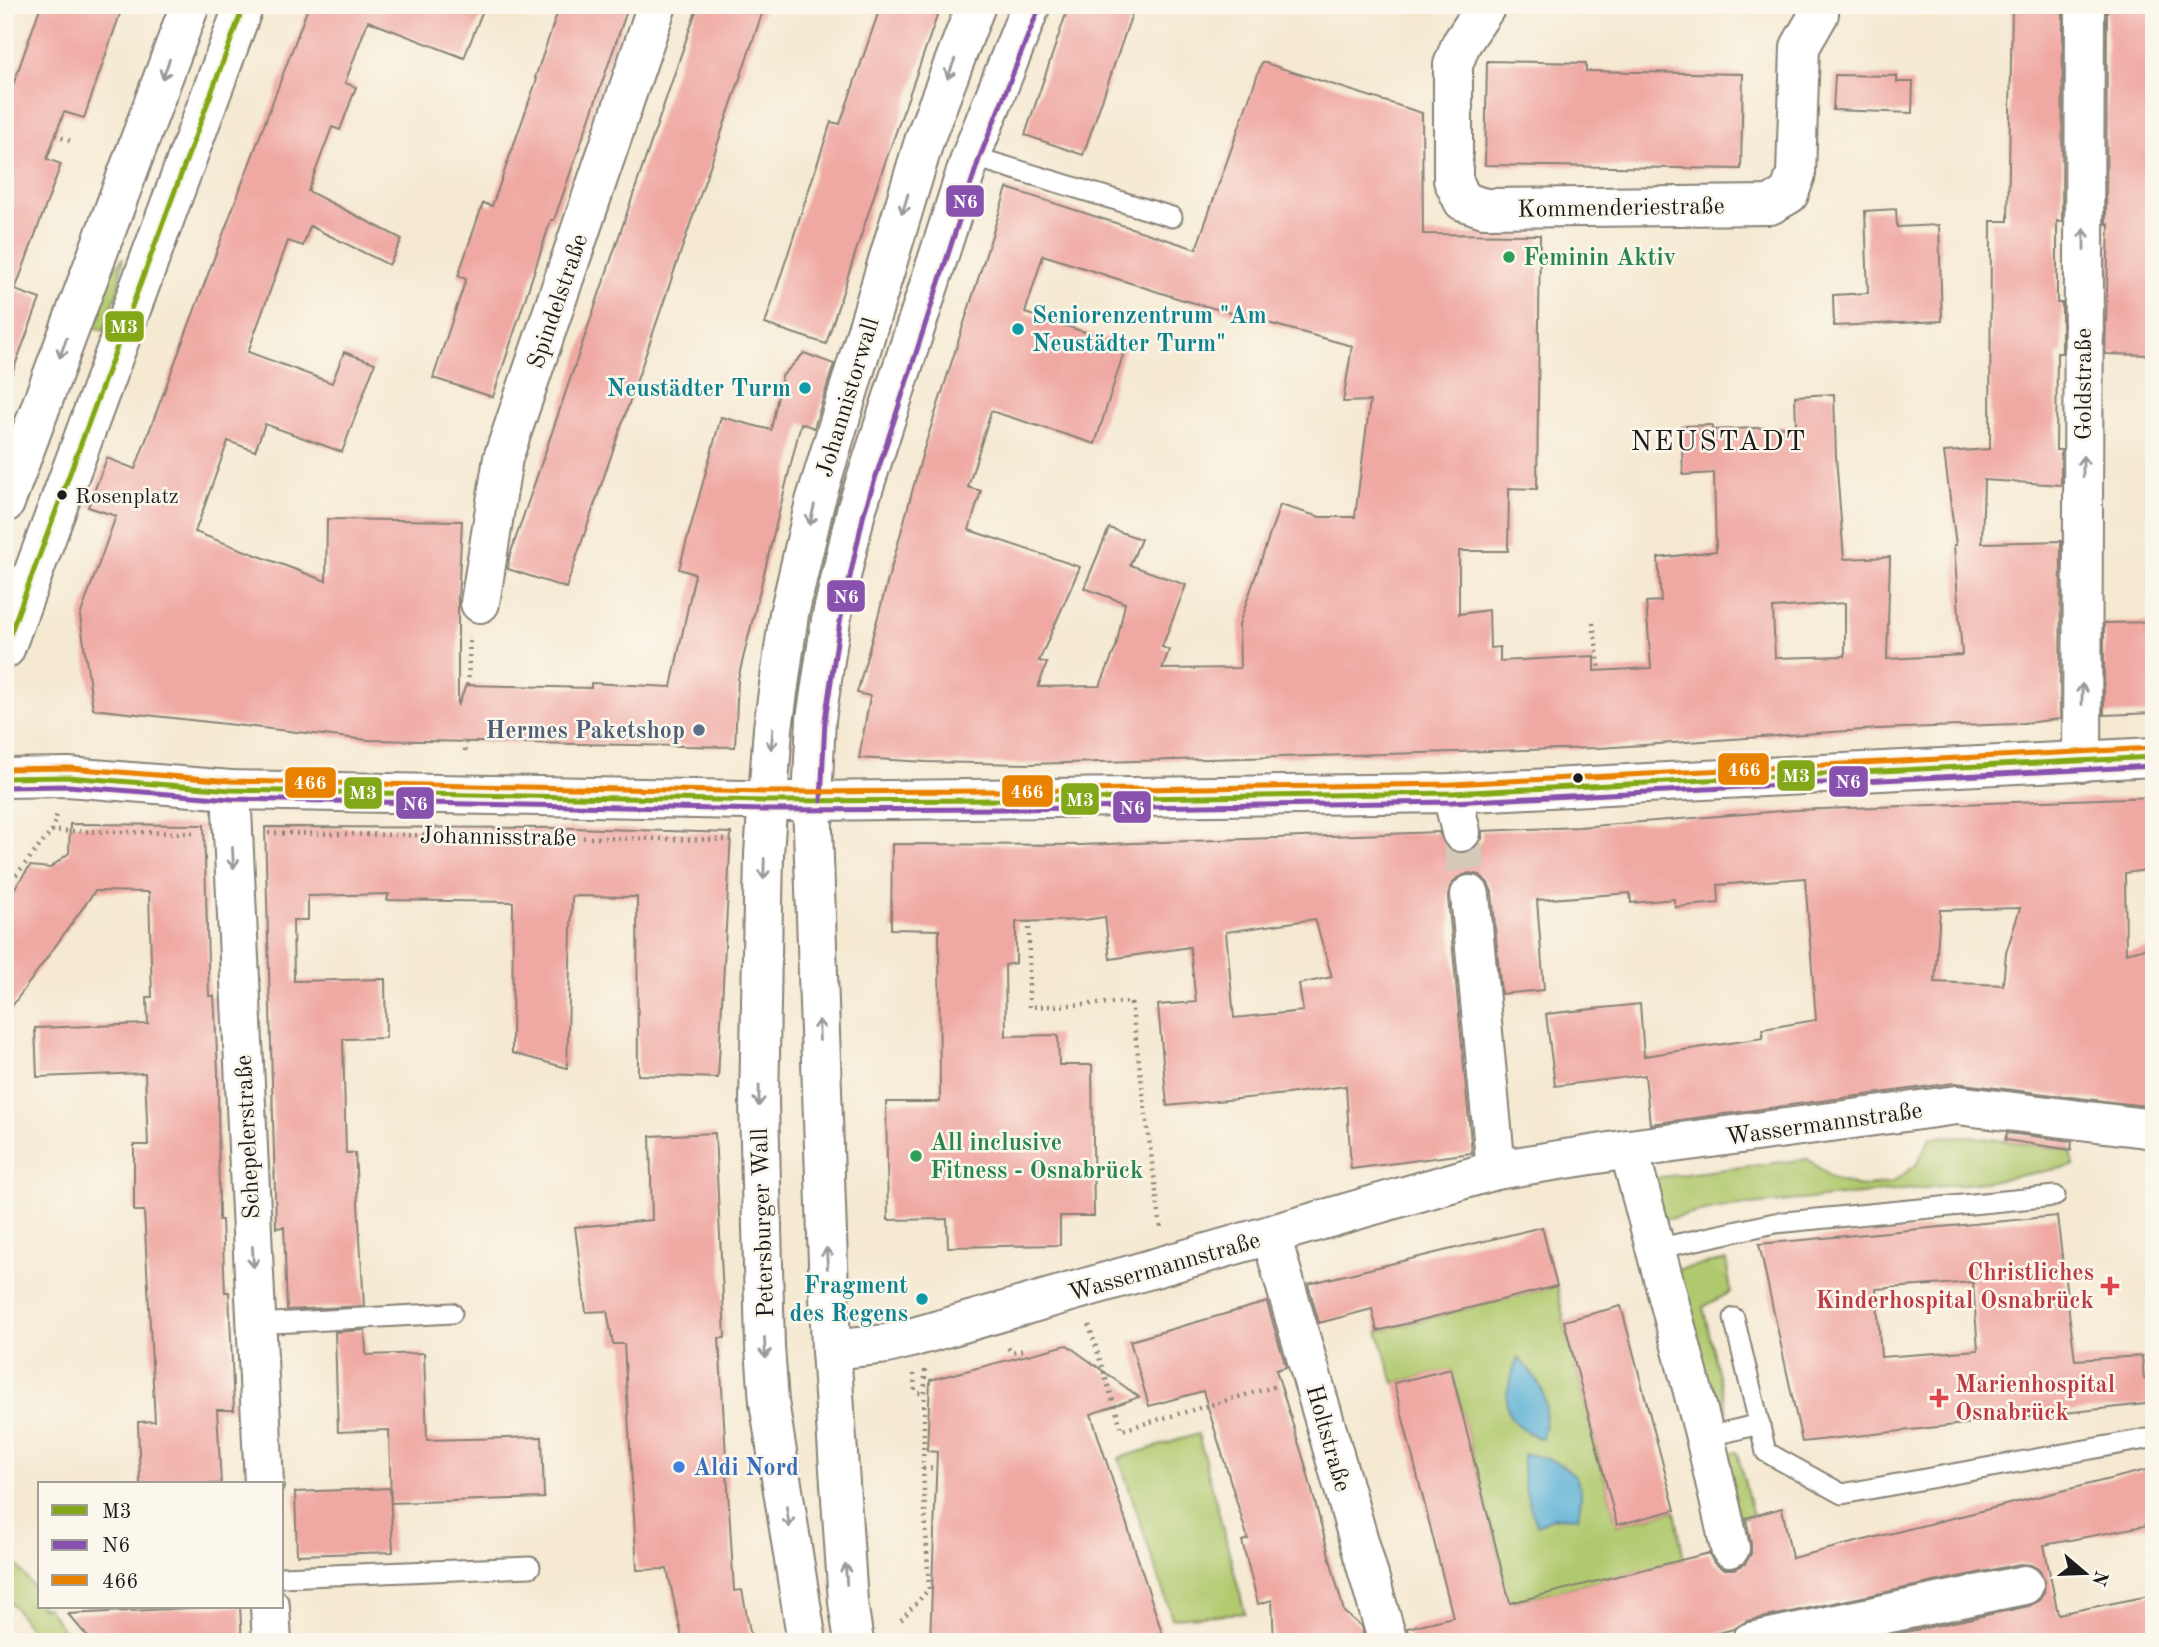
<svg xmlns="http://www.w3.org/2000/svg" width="2159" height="1647" font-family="'Old Standard TT',serif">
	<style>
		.green { fill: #b1c96e; stroke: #667245; stroke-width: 2 }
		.water { fill: #58afd4; stroke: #3a6678; stroke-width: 2 }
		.building { fill: #efa8a2; fill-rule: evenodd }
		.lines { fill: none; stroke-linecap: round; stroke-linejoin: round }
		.street-tunnel { stroke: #d4cab7; stroke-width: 38; stroke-dasharray: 38 19; stroke-linecap: butt }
		.lane-casing { stroke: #888277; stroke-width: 23 }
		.street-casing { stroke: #888277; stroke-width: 42 }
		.primary-casing { stroke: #888277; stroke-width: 42 }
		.path { stroke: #888277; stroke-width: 4.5; stroke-dasharray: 2 5; stroke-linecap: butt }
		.lane { stroke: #fff; stroke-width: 19 }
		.street { stroke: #fff; stroke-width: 38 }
		.primary { stroke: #fff; stroke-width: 38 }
		.bus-1-casing { stroke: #fbf7ec; stroke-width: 10 }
		.bus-2-casing { stroke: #fbf7ec; stroke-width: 10 }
		.bus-3-casing { stroke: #fbf7ec; stroke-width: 10 }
		.bus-1 { stroke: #82a819; stroke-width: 5 }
		.bus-2 { stroke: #8951ae; stroke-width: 5 }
		.bus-3 { stroke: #e88200; stroke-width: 5 }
		.oneway { stroke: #999 }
		.leisure-dot { fill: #2e9e5b; stroke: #fbf7ec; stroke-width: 2.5 }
		.culture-dot { fill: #0f9aa8; stroke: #fbf7ec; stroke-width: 2.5 }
		.bus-dot { fill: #1c1c1c; stroke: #fbf7ec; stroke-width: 2.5 }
		.service-dot { fill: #5c6f8a; stroke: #fbf7ec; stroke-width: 2.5 }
		.health-dot { fill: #e0444e; stroke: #fbf7ec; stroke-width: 2.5 }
		.shop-dot { fill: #3f7fe0; stroke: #fbf7ec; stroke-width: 2.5 }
		.labels { text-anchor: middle; stroke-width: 5; stroke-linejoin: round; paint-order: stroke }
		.bus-label { font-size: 22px; fill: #1c1c1c; stroke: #fbf7ec; text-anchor: start }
		.street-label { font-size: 24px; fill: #1c1c1c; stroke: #fbf7ec }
		.leisure-label { font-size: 24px; font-weight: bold; fill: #27864d; stroke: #fbf7ec; text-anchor: start }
		.culture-label { font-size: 24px; font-weight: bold; fill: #0d838f; stroke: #fbf7ec; text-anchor: end }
		.service-label { font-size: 24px; font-weight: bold; fill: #4e5e75; stroke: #fbf7ec; text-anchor: end }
		.health-label { font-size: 24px; font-weight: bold; fill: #be3a42; stroke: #fbf7ec; text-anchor: end }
		.shop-label { font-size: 24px; font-weight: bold; fill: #366cbe; stroke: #fbf7ec; text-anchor: start }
		.quarter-label { font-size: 28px; letter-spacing: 2px; fill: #1c1c1c; stroke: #fbf7ec }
		.line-badge { stroke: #fbf7ec; stroke-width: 2.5 }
		.badge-label { font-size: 19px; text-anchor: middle; font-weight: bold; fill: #fff }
	</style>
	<rect width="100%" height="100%" fill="#fbf7ec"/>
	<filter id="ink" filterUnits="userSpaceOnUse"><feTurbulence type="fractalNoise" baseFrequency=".0143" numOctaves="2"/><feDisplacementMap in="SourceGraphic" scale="14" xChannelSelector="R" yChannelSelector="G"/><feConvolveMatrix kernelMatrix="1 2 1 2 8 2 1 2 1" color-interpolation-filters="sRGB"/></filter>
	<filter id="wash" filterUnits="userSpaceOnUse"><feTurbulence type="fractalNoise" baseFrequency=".00686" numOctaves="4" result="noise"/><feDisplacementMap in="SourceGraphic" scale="28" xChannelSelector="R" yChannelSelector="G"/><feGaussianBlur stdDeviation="1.57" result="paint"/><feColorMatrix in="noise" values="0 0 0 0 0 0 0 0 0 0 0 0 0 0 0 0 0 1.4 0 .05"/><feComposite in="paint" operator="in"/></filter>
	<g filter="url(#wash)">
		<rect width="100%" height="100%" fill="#f5e9d2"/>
		<g class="green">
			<polygon points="123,257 118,291 104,331 87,325 103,285"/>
			<polygon points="1969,1136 2071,1150 2074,1166 1984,1182 1719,1208 1663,1220 1652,1178 1808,1159 1831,1178 1859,1187 1891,1183 1916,1165 1931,1137"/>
			<polygon points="1726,1260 1731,1292 1703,1307 1727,1411 1711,1414 1676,1270"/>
			<polygon points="1557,1286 1564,1321 1617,1525 1675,1510 1684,1560 1453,1617 1502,1571 1451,1370 1394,1383 1378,1331"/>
			<polygon points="1198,1434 1245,1613 1172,1618 1119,1458"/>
			<polygon points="1737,1452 1753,1516 1739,1519 1722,1455"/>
			<polygon points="5,1548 40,1597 40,1607 47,1607 72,1642 39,1642 5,1594"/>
		</g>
		<g class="water">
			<path d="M 1518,1358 C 1545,1385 1551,1401 1542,1439 C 1496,1421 1503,1398 1518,1358 Z"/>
			<path d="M 1523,1454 C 1544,1456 1577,1465 1581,1490 C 1582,1498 1579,1510 1578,1518 L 1555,1517 L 1537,1525 C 1526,1500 1522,1480 1523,1454 Z"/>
		</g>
		<g id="blocks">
			<g class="building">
				<polygon points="41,5 123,5 84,118 64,112 47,159 61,164 15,290 40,299 8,384 5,384 5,108"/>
				<polygon points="309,5 485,5 464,58 368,21 345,83 356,87 340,130 332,127 308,191 402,239 389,265 310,226 303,246 288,241 248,352 332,383 344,352 375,363 342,452 265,424 255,451 228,441 195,532 326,581 327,519 462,521 458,600 458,706 466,685 591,688 591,683 671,687 695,574 679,569 721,417 771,430 782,376 804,353 834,364 814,428 801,423 738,679 735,747 368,740 93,709 80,616 116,516 88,507 107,458 135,469"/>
				<polygon points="560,5 629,5 554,220 551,220 493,397 433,378 466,279 458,276 471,238 483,203 492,206 537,79 535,78"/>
				<polygon points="698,5 765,5 566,588 508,569 509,558"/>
				<polygon points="881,5 941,5 879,180 826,344 765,324 831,122 840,124"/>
				<polygon points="1069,5 1135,5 1083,155 1025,135"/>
				<path d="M 2012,5 L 2063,5 L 2062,222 L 2057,221 L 2057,303 L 2062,303 L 2062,353 L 2057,353 L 2056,450 L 2061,450 L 2061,485 L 1984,480 L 1982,543 L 2061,541 L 2060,719 L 2014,724 L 1878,729 L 1599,748 L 1028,764 L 926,762 L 859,758 L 870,696 L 857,693 L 923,452 L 1007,188 L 1196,249 L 1262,62 L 1422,113 L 1423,234 L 1540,235 L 1537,489 L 1509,488 L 1508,551 L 1459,551 L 1459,614 L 1489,610 L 1490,648 L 1500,647 L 1500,661 L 1594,656 L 1594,671 L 1651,668 L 1646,602 L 1661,601 L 1658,558 L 1716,551 L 1714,473 L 1683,475 L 1681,426 L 1712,425 L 1712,430 L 1796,426 L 1795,396 L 1834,394 L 1836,457 L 1844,559 L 1890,557 L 1887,659 L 1962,655 L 1954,545 L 1956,545 L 1944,452 L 1990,449 L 1991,221 L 2008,221 ZM 1043,255 L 1180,299 L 1352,346 L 1343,402 L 1370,401 L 1355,517 L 1320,517 L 1280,505 L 1239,624 L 1240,668 L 1162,669 L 1169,650 L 1162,647 L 1186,585 L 1130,565 L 1141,539 L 1109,528 L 1084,588 L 1125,603 L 1116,647 L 1100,686 L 1038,687 L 1047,663 L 1039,661 L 1080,567 L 969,530 L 981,491 L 968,487 L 991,411 L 1095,444 L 1126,345 L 1025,313 ZM 1845,603 L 1845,656 L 1775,658 L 1773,608 Z"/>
				<polygon points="2107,5 2154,5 2154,355 2105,354 2109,224 2106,224"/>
				<polygon points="1487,61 1586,63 1586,71 1743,74 1741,169 1485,165"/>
				<polygon points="1835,75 1897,76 1897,82 1913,82 1912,113 1833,110"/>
				<polygon points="1896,209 1897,227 1939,225 1942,321 1834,326 1833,295 1868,293 1865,211"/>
				<polygon points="2154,622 2154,713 2104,715 2104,623"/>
				<path d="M 2154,797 L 2154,869 L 2125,873 L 2126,953 L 2154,946 L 2154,1107 L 1954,1083 L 1650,1124 L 1645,1075 L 1555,1086 L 1546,1014 L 1640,1004 L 1644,1056 L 1763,1038 L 1763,1029 L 1816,1020 L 1805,878 L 1718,885 L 1719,903 L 1675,907 L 1674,899 L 1631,903 L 1630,893 L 1537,900 L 1544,990 L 1501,994 L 1492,892 L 1488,883 L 1480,875 L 1469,873 L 1457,878 L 1450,887 L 1448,897 L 1472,1153 L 1351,1169 L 1346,1086 L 1287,1094 L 1167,1106 L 1158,1005 L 1196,1002 L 1190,947 L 1110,959 L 1105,917 L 1085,920 L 1016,922 L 1016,963 L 1005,965 L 1006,1036 L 1058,1035 L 1059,1065 L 1092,1065 L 1094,1216 L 1060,1216 L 1060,1245 L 948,1247 L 947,1219 L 888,1220 L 886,1102 L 940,1102 L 939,930 L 891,929 L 892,844 L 1080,845 L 1439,832 L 1446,847 L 1455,853 L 1465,853 L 1476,847 L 1482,839 L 1482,831 L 1579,827 L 1795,810 ZM 2020,908 L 2006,953 L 2003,985 L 1935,982 L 1940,910 ZM 1315,919 L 1332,977 L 1299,984 L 1303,1011 L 1234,1018 L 1226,932 Z"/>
				<polygon points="70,824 204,825 209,996 214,996 218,1071 219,1220 222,1220 225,1292 229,1292 234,1410 217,1410 221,1484 140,1484 138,1422 155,1421 144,1211 134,1211 134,1145 148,1145 145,1073 37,1077 35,1028 148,1024 147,997 152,997 149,892 95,891 5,1016 5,902 30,866 50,868 69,853"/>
				<polygon points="265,827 571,828 731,833 718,1078 638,1075 637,897 572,896 567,1068 512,1053 513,902 387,900 389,894 308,896 308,920 293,920 294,981 385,979 386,1038 343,1039 346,1153 355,1153 364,1306 287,1310 284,1227 276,1228"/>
				<polygon points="715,1133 725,1338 719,1338 734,1591 742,1590 752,1642 683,1642 667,1569 637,1570 624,1344 613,1344 607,1311 586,1312 575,1227 652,1220 650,1136"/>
				<polygon points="2007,1133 2072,1141 2071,1150 2005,1140"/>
				<path d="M 2057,1216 L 2075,1360 L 2142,1356 L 2144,1379 L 2154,1378 L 2154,1403 L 1802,1442 L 1759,1244 ZM 1973,1282 L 1978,1350 L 1881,1357 L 1876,1289 Z"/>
				<polygon points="1542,1227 1557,1286 1377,1331 1372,1309 1319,1323 1308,1284"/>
				<polygon points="1267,1302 1286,1367 1276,1370 1305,1464 1344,1612 1361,1626 1365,1642 1274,1642 1272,1600 1258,1604 1242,1541 1248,1539 1203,1391 1149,1406 1130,1341"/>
				<polygon points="1621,1306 1675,1510 1617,1525 1564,1321"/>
				<polygon points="365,1330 366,1355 424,1353 427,1440 542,1437 544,1498 391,1503 389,1430 338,1432 335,1332"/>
				<polygon points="1067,1345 1139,1397 1091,1414 1165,1642 930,1642 937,1452 927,1451 930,1380"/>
				<polygon points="1451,1369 1510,1603 1709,1553 1714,1563 1723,1569 1735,1569 1745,1564 1751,1554 1751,1543 1746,1518 1782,1508 1792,1558 2154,1468 2154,1524 2044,1545 2058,1614 2154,1595 2154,1642 1859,1642 2029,1606 2039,1601 2044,1592 2045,1581 2040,1570 2031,1565 2020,1564 1747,1621 1734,1629 1682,1642 1409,1642 1407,1628 1453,1617 1394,1383"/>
				<polygon points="390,1488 393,1552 297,1555 295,1492"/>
				<polygon points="210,1607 240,1607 242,1642 92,1642 68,1614"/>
			</g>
		</g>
	</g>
	<g filter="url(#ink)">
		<use href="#blocks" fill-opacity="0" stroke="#888277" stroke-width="2"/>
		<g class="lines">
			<polyline class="street-tunnel" points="1461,832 1470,895"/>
			<defs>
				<g id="lane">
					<polyline points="971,156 1172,217"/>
					<polyline points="1655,1249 1775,1223 2055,1196"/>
					<polyline points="1734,1318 1766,1452 1842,1494 2146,1439"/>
					<polyline points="256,1324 452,1313"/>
					<polyline points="1705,1437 1760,1424"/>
					<polyline points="282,1577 530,1567"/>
				</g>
				<g id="street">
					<polyline points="1487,5 1461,44 1453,65 1453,180 1463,201 1484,208 1770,205 1789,194 1796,174 1800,47 1819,14 1819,5"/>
					<polyline points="480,603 503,458 657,5"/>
					<polyline points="2082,762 2085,5"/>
					<polyline points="231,790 264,1484"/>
					<polyline points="1452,793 1461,832"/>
					<polyline points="812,801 1452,793 2154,757"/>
					<polyline points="1470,895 1496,1170"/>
					<polyline points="1629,1149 1705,1437 1730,1548"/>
					<polyline points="1271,1235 1388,1642"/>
					<polyline points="831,1350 887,1344 907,1339 1496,1170 1629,1149 1957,1105 2154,1129"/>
					<polyline points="270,1607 272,1642"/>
					<polyline points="1751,1642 2024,1585"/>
				</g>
				<g id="primary">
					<polyline points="5,503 190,5"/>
					<polyline points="5,649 244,5"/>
					<polyline points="5,778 68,777 231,790 793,801"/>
					<polyline points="807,1642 769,1402 765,1347 759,1103 764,854 773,728 789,614 815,502 925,138 976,5"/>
					<polyline points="854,1642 848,1602 831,1350 812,801 816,719 831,620 856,511 971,156 1031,5"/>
				</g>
			</defs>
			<use href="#lane" class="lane-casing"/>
			<use href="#street" class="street-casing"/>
			<use href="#primary" class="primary-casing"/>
			<g class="path">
				<polyline points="55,135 70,141"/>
				<polyline points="1593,623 1600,671"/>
				<polyline points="468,685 470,636"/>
				<polyline points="465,751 466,743"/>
				<polyline points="52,831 58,811"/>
				<polyline points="268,833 729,840"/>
				<polyline points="7,886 52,831 197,833"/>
				<polyline points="1029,921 1029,1007 1131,1002 1161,1229"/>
				<polyline points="1089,1325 1122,1430 1277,1386"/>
				<polyline points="1008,1348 1012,1352 1023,1350"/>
				<polyline points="914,1374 915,1391 924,1395"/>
				<polyline points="923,1469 937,1468"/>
				<polyline points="901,1620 929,1589 923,1469 925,1369"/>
			</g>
			<use href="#lane" class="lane"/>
			<use href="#street" class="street"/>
			<use href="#primary" class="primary"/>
			<defs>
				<g id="bus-1">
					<polyline points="5,648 244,5"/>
					<polyline points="5,778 68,777 231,790 767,801 1013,800 1452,793 2154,757"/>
				</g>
				<g id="bus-2">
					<polyline points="5,787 68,786 231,799 767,810 1013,809 1452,802 2154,766"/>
					<polyline points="821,801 825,720 840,622 864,513 979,159 1039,8"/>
				</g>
				<polyline id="bus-3" points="5,769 69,768 231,781 767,792 1013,791 1452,784 2154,748"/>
			</defs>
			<use href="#bus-1" class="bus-1-casing"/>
			<use href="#bus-2" class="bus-2-casing"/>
			<use href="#bus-3" class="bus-3-casing"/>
			<use href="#bus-1" class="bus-1"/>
			<use href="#bus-2" class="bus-2"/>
			<use href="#bus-3" class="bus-3"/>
		</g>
		<defs><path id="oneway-shaft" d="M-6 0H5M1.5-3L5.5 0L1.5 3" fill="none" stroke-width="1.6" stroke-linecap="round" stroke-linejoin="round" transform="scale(1.75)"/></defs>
		<g class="oneway">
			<use href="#oneway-shaft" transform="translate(166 69) rotate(110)"/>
			<use href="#oneway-shaft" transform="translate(951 69) rotate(111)"/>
			<use href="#oneway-shaft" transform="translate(905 204) rotate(107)"/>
			<use href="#oneway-shaft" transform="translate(2084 239) rotate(-90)"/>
			<use href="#oneway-shaft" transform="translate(63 348) rotate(110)"/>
			<use href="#oneway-shaft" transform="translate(2083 466) rotate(-90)"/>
			<use href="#oneway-shaft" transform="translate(812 515) rotate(103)"/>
			<use href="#oneway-shaft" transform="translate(2082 694) rotate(-90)"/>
			<use href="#oneway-shaft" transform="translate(772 739) rotate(95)"/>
			<use href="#oneway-shaft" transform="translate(233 858) rotate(87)"/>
			<use href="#oneway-shaft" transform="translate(764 869) rotate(91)"/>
			<use href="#oneway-shaft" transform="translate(819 1030) rotate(-92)"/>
			<use href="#oneway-shaft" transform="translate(759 1096) rotate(91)"/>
			<use href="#oneway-shaft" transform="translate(253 1257) rotate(87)"/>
			<use href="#oneway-shaft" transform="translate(827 1258) rotate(-92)"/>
			<use href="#oneway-shaft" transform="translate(765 1348) rotate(87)"/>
			<use href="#oneway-shaft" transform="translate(788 1517) rotate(81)"/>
			<use href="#oneway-shaft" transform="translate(846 1574) rotate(-94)"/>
		</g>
	</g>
	<g class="leisure-dot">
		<circle cx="1509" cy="257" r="7"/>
		<circle cx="916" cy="1156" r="7"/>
	</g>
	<g class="culture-dot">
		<circle cx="1018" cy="329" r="7"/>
		<circle cx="805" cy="388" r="7"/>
		<circle cx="922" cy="1299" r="7"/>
	</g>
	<g class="bus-dot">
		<circle cx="62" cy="495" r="6"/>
		<circle cx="1578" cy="778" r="6"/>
	</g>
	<circle class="service-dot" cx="699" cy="730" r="7"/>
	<g class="health-dot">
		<path d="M2106.5 1275.5h7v7h7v7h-7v7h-7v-7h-7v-7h7z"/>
		<path d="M1935.5 1387.5h7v7h7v7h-7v7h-7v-7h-7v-7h7z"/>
	</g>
	<circle class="shop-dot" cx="679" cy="1467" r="7"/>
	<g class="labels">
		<g class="bus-label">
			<text x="75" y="503">Rosenplatz</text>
		</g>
		<g class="street-label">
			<text transform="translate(1621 207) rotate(-1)" y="8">Kommenderiestraße</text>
			<text transform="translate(557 301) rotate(-71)" y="8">Spindelstraße</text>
			<text transform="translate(2083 384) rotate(-90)" y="8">Goldstraße</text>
			<text transform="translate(847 397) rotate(-73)" y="8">Johannistorwall</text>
			<text transform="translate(498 836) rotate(1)" y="8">Johannisstraße</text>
			<text transform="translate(1824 1123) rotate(-8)" y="8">Wassermannstraße</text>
			<text transform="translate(247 1137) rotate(-93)" y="8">Schepelerstraße</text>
			<text transform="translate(762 1223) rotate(-92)" y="8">Petersburger Wall</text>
			<text transform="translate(1164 1266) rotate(-16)" y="8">Wassermannstraße</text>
			<text transform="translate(1329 1438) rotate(74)" y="8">Holtstraße</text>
		</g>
		<g class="leisure-label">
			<text x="1523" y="265">Feminin Aktiv</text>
			<text x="930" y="1150">All inclusive<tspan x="930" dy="28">Fitness - Osnabrück</tspan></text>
		</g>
		<g class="culture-label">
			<text x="1032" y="323" text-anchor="start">Seniorenzentrum "Am<tspan x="1032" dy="28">Neustädter Turm"</tspan></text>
			<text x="791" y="396">Neustädter Turm</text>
			<text x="908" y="1293">Fragment<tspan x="908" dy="28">des Regens</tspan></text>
		</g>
		<g class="service-label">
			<text x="685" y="738">Hermes Paketshop</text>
		</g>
		<g class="health-label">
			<text x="2094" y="1280">Christliches<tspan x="2094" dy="28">Kinderhospital Osnabrück</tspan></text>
			<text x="1955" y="1392" text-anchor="start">Marienhospital<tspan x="1955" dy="28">Osnabrück</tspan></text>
		</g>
		<g class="shop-label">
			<text x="693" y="1475">Aldi Nord</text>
		</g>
		<g class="quarter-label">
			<text x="1719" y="450">NEUSTADT</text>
		</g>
	</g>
	<g class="line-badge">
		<rect x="945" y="184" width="40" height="34" rx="7" fill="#8951ae"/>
		<rect x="104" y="310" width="41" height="33" rx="7" fill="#82a819"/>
		<rect x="826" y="579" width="40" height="34" rx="7" fill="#8951ae"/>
		<rect x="1717" y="752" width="53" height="34" rx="7" fill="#e88200"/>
		<rect x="1776" y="759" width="40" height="33" rx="7" fill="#82a819"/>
		<rect x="1828" y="765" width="41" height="33" rx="7" fill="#8951ae"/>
		<rect x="284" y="766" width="53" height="33" rx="7" fill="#e88200"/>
		<rect x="1001" y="774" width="53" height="34" rx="7" fill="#e88200"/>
		<rect x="343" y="776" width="40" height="34" rx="7" fill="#82a819"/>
		<rect x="1060" y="782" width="40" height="34" rx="7" fill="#82a819"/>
		<rect x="395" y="786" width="40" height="34" rx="7" fill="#8951ae"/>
		<rect x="1112" y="790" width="40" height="34" rx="7" fill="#8951ae"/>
	</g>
	<g class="badge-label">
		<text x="965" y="208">N6</text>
		<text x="124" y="333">M3</text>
		<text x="846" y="603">N6</text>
		<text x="1744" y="776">466</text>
		<text x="1796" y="782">M3</text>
		<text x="1848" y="788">N6</text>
		<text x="310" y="789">466</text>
		<text x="1027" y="798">466</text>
		<text x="363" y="799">M3</text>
		<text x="1080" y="806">M3</text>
		<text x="415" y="810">N6</text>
		<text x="1132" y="814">N6</text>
	</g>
	<rect width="2159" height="1647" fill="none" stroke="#fbf7ec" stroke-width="28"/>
	<rect x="38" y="1482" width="245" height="126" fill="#fbf7ec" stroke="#a29f99" stroke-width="2"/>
	<rect x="52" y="1505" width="35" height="10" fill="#82a819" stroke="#a29f99" stroke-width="2"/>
	<text x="102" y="1518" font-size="21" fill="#1c1c1c">M3</text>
	<rect x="52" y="1540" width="35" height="10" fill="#8951ae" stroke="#a29f99" stroke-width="2"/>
	<text x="102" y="1552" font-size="21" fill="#1c1c1c">N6</text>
	<rect x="52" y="1575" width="35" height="10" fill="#e88200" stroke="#a29f99" stroke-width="2"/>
	<text x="102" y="1588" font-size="21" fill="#1c1c1c">466</text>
	<g transform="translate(2085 1573) rotate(109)" stroke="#fbf7ec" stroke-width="5" paint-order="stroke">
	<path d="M0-5L12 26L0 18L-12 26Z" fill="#1c1c1c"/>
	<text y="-10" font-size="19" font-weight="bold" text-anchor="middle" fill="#1c1c1c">N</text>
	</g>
</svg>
